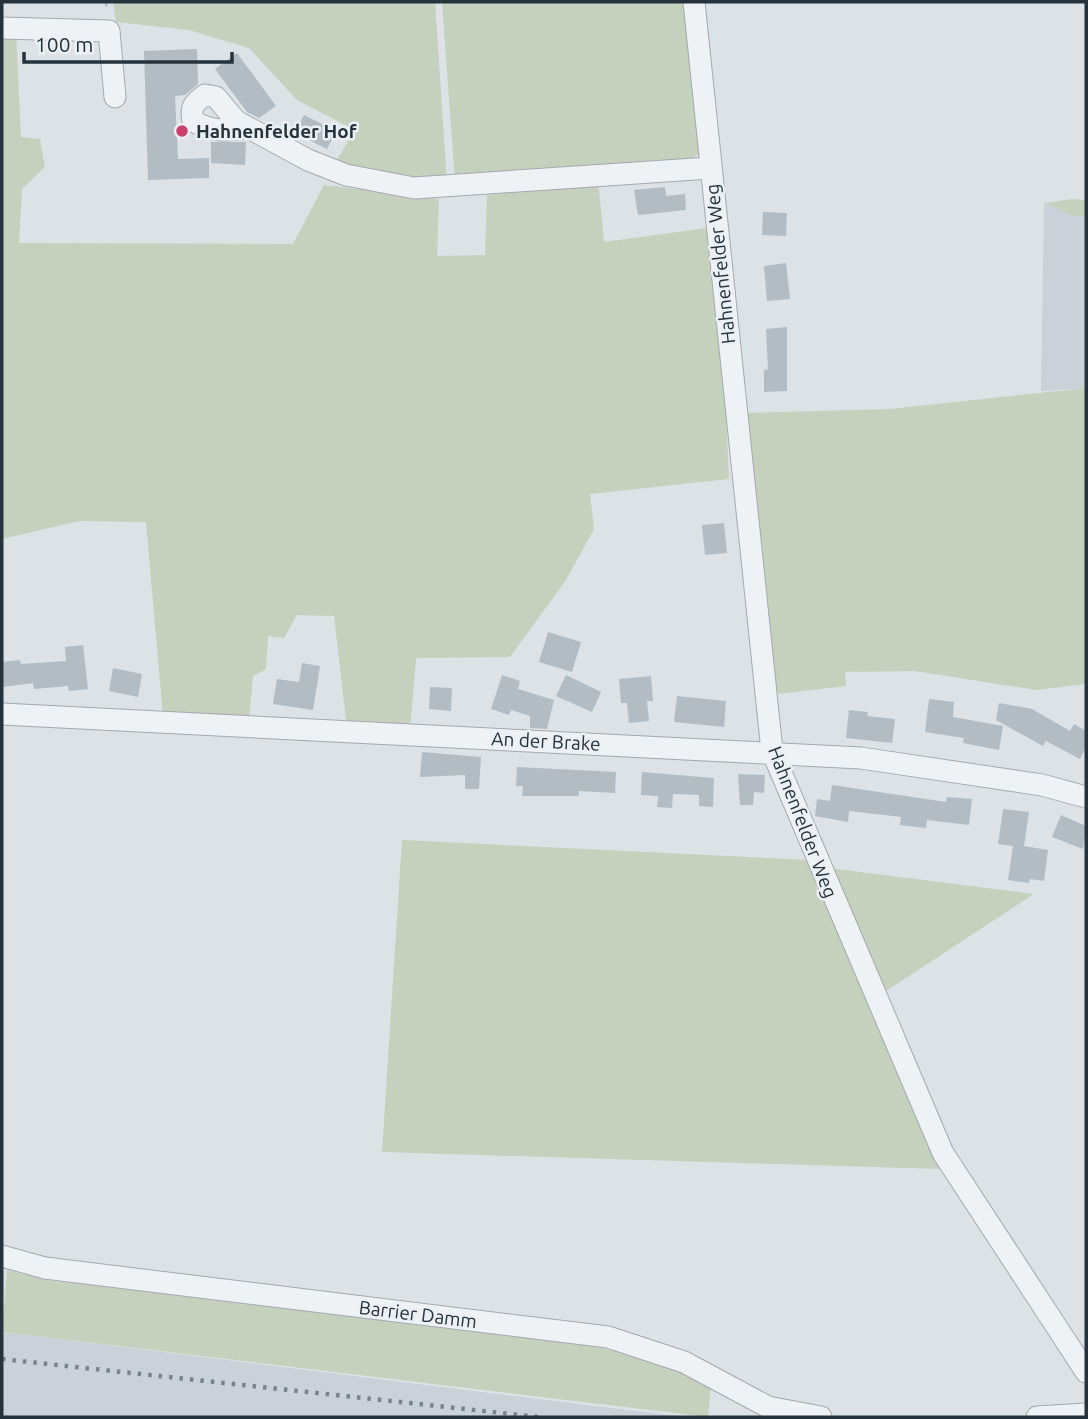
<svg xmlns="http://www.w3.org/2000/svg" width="1088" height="1419" font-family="Ubuntu,sans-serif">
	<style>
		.built { fill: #cad1d8 }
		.green { fill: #c5d0bd }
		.building { fill: #b3bcc3 }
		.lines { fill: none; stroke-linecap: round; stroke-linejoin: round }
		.minor-casing { stroke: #a2aab0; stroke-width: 23 }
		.path { stroke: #bac0c5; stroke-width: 2.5; stroke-dasharray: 5 5; stroke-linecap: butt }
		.minor { stroke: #eef2f5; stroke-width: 21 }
		.rail { stroke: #76848f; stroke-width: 4.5; stroke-dasharray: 3.5 7; stroke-linecap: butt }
		.poi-dot { fill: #cc3f6c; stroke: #ebf0f4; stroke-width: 2.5 }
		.labels { text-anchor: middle; stroke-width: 5; stroke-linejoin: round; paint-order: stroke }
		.poi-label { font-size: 19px; font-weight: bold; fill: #26323c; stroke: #ebf0f4; text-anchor: start }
		.street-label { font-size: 19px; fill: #26323c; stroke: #ebf0f4 }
	</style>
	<rect width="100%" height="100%" fill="#dce2e6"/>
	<g class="built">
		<polygon points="1044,203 1071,215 1086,217 1086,388 1041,391"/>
		<polygon points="2,1332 611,1408 689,1417 2,1417"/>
	</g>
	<g class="green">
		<polygon points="113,2 435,2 447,183 391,178 335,163 355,130 297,100 249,48 189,30 116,22"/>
		<polygon points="442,2 685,2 699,153 684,167 455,182"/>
		<polygon points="16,32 21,137 40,139 45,167 22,189 19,243 293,244 324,185 439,199 437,256 485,255 487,195 598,180 604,242 707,228 726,414 729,479 590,494 594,529 566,580 510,657 416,658 410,730 347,728 334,616 297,615 284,638 268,636 266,669 253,676 249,721 163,716 146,522 79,521 2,539 2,33"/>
		<polygon points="1073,199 1086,200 1086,217 1071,215 1044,203"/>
		<polygon points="1086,388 1086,684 1036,690 915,671 845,672 846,686 777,694 748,413 890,409"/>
		<polygon points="402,840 808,860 940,1169 382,1152"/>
		<polygon points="828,868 1034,894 883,993"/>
		<polygon points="7,1270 52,1281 217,1296 563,1340 657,1360 711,1385 708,1417 2,1332"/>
	</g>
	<g class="building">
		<polygon points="197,49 198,84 185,95 175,96 178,159 209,158 209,178 148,180 144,51"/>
		<polygon points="237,53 276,106 259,118 247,112 215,69"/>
		<polygon points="304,115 336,131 327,149 295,133"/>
		<polygon points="211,142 246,142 245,165 211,163"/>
		<polygon points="665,187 666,196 685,194 686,210 638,215 634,190"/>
		<polygon points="763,212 787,213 786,236 762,235"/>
		<polygon points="786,263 790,299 767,301 764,266"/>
		<polygon points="787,327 787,391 764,392 764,370 768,369 766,329"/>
		<polygon points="724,523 727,553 705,555 702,525"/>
		<polygon points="548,632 581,642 572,672 539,662"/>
		<polygon points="83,645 88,689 69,691 68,686 34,689 33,683 3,687 2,662 20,660 21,664 66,661 65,647"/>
		<polygon points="302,663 320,666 313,710 273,704 277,679 299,682"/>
		<polygon points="113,668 142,674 138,697 109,691"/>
		<polygon points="502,675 520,681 518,689 554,700 547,729 530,728 530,716 511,710 509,715 491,709"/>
		<polygon points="566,675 601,692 592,712 556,696"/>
		<polygon points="651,676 653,701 647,701 649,721 629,723 627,703 621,703 619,679"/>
		<polygon points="430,687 452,688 451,711 429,709"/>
		<polygon points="677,696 726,701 724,727 674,722"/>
		<polygon points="929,699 954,702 953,717 1003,726 999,750 963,743 964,738 925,732"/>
		<polygon points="999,703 1032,709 1070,731 1074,724 1086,731 1086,747 1080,759 1046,741 1043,746 996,720"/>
		<polygon points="849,710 868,712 867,716 895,719 892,743 846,738"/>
		<polygon points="422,752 481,757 479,789 465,789 465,775 420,777"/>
		<polygon points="517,767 616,772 615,793 579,791 579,796 522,796 523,786 516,786"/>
		<polygon points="642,772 714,778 713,807 699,806 699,795 673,794 672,808 657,807 658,796 641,795"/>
		<polygon points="738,774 765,775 764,793 754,792 753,805 740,805"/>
		<polygon points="832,785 946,802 947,797 972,799 969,825 927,820 926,828 900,825 901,817 849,811 848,822 815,816 817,799 830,801"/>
		<polygon points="1003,809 1029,812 1024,846 1048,850 1044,881 1030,879 1029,883 1008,880 1013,846 998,844"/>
		<polygon points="1061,815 1086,826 1083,849 1052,837"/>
	</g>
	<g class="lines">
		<defs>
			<g id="minor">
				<polyline points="694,2 772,751 943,1153 1086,1372"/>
				<polyline points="2,28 109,31 115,97"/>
				<path d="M 248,128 C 228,131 211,132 193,121 C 190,107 194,103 205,95 L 216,97 L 236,121 L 308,160 L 346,175 L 414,188 L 710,168"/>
				<polyline points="2,714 861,758 1042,785 1086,797"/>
				<polyline points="2,1256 45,1268 608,1337 684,1362 768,1407 821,1417"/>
				<polyline points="1037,1417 1086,1414"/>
			</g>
		</defs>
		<use href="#minor" class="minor-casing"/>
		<polyline class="path" points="106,2 107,12"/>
		<use href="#minor" class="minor"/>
		<polyline class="rail" points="2,1359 539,1417"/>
	</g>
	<circle class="poi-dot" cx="182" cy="131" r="7"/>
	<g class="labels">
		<g class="poi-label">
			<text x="196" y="138">Hahnenfelder Hof</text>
		</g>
		<g class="street-label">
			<text transform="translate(720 264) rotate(-96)" y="7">Hahnenfelder Weg</text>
			<text transform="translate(546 741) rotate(3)" y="7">An der Brake</text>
			<text transform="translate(803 822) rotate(69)" y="7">Hahnenfelder Weg</text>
			<text transform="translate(418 1314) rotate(7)" y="7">Barrier Damm</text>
		</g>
	</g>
	<rect width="1088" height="1419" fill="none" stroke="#26323c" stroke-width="7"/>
	<path d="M24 52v10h208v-10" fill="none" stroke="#26323c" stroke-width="3.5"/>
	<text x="35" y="52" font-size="21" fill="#26323c" stroke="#ebf0f4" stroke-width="5" paint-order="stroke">100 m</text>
</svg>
